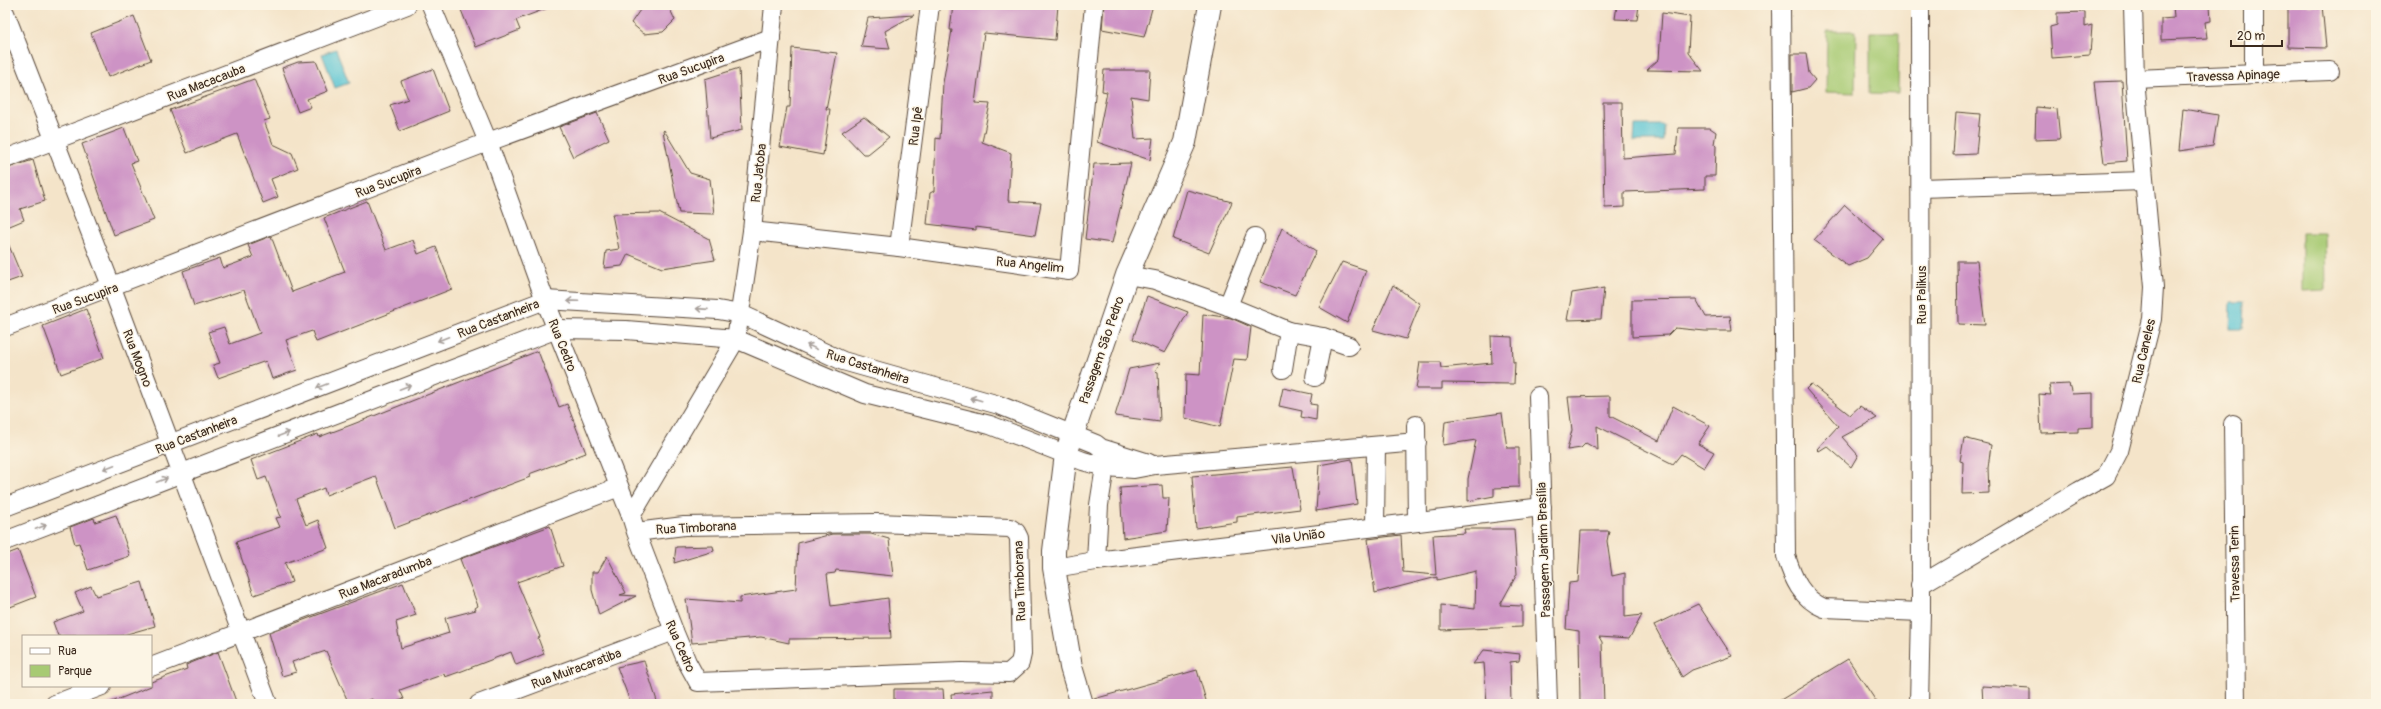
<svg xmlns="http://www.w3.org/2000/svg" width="2381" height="709" font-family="Pangolin,sans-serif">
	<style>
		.green { fill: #a7ca73; stroke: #717a48 }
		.water { fill: #59c4d3; stroke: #4a7778 }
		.building { fill: #cd93c5 }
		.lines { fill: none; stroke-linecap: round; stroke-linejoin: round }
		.minor-casing { stroke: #574638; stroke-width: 20 }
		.tertiary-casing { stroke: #574638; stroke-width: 24 }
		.minor { stroke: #fff; stroke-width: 18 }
		.tertiary { stroke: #fff; stroke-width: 22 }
		.oneway { stroke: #a79f9a }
		.labels { text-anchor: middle; stroke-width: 3; stroke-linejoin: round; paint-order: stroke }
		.street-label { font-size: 13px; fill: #3b2a1e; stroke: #fcf5e5 }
	</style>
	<rect width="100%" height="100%" fill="#fcf5e5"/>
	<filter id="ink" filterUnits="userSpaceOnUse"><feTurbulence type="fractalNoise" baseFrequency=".025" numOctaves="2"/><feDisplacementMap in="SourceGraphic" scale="8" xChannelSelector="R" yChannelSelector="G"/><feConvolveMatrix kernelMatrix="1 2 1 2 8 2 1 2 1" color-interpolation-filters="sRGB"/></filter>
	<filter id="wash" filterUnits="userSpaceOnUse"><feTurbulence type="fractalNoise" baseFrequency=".012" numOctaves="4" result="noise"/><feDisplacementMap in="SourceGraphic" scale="16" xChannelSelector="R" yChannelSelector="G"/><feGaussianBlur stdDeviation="0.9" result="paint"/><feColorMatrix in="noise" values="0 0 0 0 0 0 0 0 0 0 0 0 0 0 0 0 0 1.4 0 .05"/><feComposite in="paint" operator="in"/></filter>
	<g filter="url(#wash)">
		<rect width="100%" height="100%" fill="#f4e4c9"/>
		<g class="green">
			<polygon points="1827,31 1856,31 1855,93 1826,92"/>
			<polygon points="1870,32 1899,32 1898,94 1870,93"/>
			<polygon points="2302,233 2325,233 2326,290 2302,291"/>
		</g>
		<g class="water">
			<polygon points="336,49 349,83 335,88 322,54"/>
			<polygon points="1635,125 1664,125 1663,141 1634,141"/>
			<polygon points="2231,302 2244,302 2243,329 2230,329"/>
		</g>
		<g id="blocks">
			<g class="building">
				<polygon points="459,5 553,5 553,6 516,20 520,30 476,47"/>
				<polygon points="639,5 668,5 675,20 663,32 644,34 631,23 640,10"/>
				<polygon points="953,5 1058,5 1055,40 984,33 975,103 990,104 982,142 1011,153 1008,201 1041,203 1035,235 976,227 976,230 927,224 930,193 934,191 936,138 940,139 943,83 952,30 950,30"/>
				<polygon points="1104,5 1153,5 1144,37 1102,29"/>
				<polygon points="1617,5 1639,5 1637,20 1615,19"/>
				<polygon points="2173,5 2210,5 2211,21 2205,22 2207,38 2161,40 2161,19 2174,18"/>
				<polygon points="2294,5 2322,5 2326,48 2288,47 2288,7"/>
				<polygon points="2085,12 2085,27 2092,25 2090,55 2052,58 2050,27 2057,25 2057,13"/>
				<polygon points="1662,13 1690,17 1688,52 1703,71 1647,70 1659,59"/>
				<polygon points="914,15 885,31 890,49 861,47 868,18"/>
				<polygon points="134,16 151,60 108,77 91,33"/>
				<polygon points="792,48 837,53 826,109 830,109 823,155 780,147 787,107 790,107"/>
				<polygon points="1792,54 1806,54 1809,73 1815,80 1808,88 1792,92"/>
				<polygon points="316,61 328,91 307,99 311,107 298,112 282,68 298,62"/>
				<polygon points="739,68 742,130 710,138 705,79"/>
				<polygon points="433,69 449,111 400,131 390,105 408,99 401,81"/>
				<polygon points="1104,70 1150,70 1148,99 1131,96 1135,139 1153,138 1150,160 1097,142 1107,92 1102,91"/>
				<polygon points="254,79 270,119 264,121 273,144 292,153 298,168 271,179 278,197 263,203 237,134 187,153 170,110"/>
				<polygon points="2122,81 2127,161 2104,163 2094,82"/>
				<polygon points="1603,102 1622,102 1623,158 1676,154 1678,128 1710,128 1716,132 1714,144 1716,146 1715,176 1705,176 1705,189 1624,192 1624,207 1605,208"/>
				<polygon points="2036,107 2057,109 2060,139 2035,140"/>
				<polygon points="2183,109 2218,115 2213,146 2179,151"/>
				<polygon points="1956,112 1980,114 1976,154 1953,155"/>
				<polygon points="597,113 609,139 573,157 559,127"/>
				<polygon points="864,117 889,137 868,154 863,154 842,132"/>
				<polygon points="124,128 137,161 131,163 154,220 114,235 82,144"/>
				<polygon points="664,130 690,173 710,179 714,214 679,213 663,131"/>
				<polygon points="33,160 45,201 20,209 24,220 5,228 5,169"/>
				<polygon points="1131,163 1112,243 1085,239 1094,164"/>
				<polygon points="1187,190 1232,202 1209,253 1173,239"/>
				<polygon points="367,201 386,250 413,240 418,254 436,247 452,289 316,342 312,331 286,340 297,370 272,379 266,361 218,378 213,365 220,363 208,332 224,327 230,344 260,333 244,290 194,306 183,271 220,258 223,268 253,257 248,245 271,236 292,292 345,272 324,218"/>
				<polygon points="1845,205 1883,239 1867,258 1848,266 1814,240"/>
				<polygon points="659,213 709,239 715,260 662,268 628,254 622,266 604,268 606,251 619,249 612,214"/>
				<polygon points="1282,228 1316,251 1295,295 1260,282"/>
				<polygon points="5,236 22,277 5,283"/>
				<polygon points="1957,261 1977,261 1985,325 1958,324"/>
				<polygon points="1342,262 1366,270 1347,323 1319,307"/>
				<polygon points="1393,285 1420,304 1406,339 1373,330"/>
				<polygon points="1604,288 1601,319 1567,320 1572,293"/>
				<polygon points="1147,296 1188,312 1165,353 1133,339"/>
				<polygon points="1696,299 1706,317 1730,316 1732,331 1705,331 1675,328 1668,335 1632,337 1632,300"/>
				<polygon points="86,309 104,358 61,374 43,326"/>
				<polygon points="1203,314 1231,318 1251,327 1247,360 1234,359 1220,427 1185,418 1186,374 1200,375"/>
				<polygon points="1491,336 1512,337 1513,362 1515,362 1514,384 1442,383 1442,389 1416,389 1420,362 1440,362 1441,368 1492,363"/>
				<polygon points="538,351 559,407 567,404 586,453 529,474 530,477 395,528 376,476 326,495 324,488 296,499 306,525 318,520 328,548 285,563 292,582 254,595 236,542 280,527 276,518 281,517 266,477 258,480 251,460 300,441 318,434 319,437 351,425"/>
				<polygon points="1160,363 1155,371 1158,372 1160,422 1115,416 1129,369"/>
				<polygon points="1811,384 1850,415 1860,406 1877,418 1842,437 1858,455 1851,467 1827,446 1819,451 1817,449 1838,426 1806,389"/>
				<polygon points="2069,384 2072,394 2093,393 2093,427 2078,428 2078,432 2041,433 2039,394 2051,395 2049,385"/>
				<polygon points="1283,388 1312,394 1310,404 1317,405 1316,420 1301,417 1302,411 1279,406"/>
				<polygon points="1610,396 1610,416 1659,441 1673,406 1710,426 1698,444 1714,452 1704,468 1681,454 1673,464 1597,426 1598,450 1586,443 1581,448 1567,450 1572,430 1568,397"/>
				<polygon points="1502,413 1507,448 1519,448 1519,487 1494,488 1494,496 1468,501 1468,479 1476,440 1443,445 1445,421"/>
				<polygon points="1964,438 1991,445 1988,468 1989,493 1962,494 1963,462 1960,461"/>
				<polygon points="1352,459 1357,504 1316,511 1319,465"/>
				<polygon points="1293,467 1300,509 1237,517 1237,522 1196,528 1192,476"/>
				<polygon points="1162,485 1163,498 1169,498 1167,531 1123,538 1120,488"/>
				<polygon points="116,515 130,556 88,570 79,543 75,544 70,527 94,518 95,522"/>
				<polygon points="550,526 563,566 517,582 540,637 538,638 544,654 516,665 511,652 462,671 445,677 444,674 400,690 404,699 391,704 374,704 372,699 359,704 349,704 326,651 292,662 296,672 282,676 269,633 403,583 416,615 396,622 401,648 449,633 445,618 476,610 475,608 478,606 460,559"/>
				<polygon points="1464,529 1514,529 1517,574 1500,605 1522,606 1522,627 1441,630 1441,605 1475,609 1476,571 1437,580 1437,577 1375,593 1368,539 1401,535 1403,572 1436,575 1433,535 1465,533"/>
				<polygon points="1581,531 1609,531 1607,541 1612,576 1625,573 1625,617 1642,615 1629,639 1599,637 1602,642 1604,704 1580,704 1579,631 1566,629 1569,583 1578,582"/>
				<polygon points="832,534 871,534 889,539 893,576 836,570 835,573 827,574 831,606 888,598 891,638 789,639 789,643 761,637 692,643 686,599 740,603 740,597 796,589 798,543"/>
				<polygon points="713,546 714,551 674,563 676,547"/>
				<polygon points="18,550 36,597 5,609 5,555"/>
				<polygon points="607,556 626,593 620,595 636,596 599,615 592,590 592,572 598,572"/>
				<polygon points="142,582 155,626 120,636 58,636 53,622 83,611 75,593 91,586 96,596"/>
				<polygon points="1698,604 1732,656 1692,670 1682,677 1654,625"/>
				<polygon points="1484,650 1520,654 1519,661 1510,662 1511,704 1487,704 1484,663 1473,664"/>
				<polygon points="218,652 237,704 107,704 151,686 151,682 187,669 186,665"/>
				<polygon points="1848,659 1878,704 1774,704"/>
				<polygon points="644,661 658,704 631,704 617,667"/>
				<polygon points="1197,670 1207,704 1094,704 1094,699"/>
				<polygon points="1982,686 2030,689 2030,704 1983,704"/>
				<polygon points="894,689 943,689 944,702 900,704 901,701 894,701"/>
				<polygon points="993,690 993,704 952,704 951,694"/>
			</g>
		</g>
	</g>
	<g filter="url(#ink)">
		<use href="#blocks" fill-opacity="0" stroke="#574638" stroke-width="1"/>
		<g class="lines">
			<defs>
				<g id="minor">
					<polyline points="431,5 488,142 545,300 631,516 636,532 674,631 687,662 698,682 962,672 1009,673 1020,663 1022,654 1019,538 1016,532 1010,528 877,523 684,526 636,532"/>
					<path d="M 1781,5 L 1786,556 C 1793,579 1802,599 1824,608 L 1921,612"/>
					<polyline points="2254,5 2254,74"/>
					<polyline points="5,13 112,288 268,704"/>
					<polyline points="2135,79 2330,71"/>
					<polyline points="5,159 407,5"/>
					<polyline points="1921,188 2144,181"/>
					<polyline points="752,231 899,247 1069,271 1094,5"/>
					<polyline points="899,247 930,5"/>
					<polyline points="1127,275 1155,280 1228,306 1289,331 1323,337 1349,346"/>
					<polyline points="1228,306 1255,237"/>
					<polyline points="5,327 488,142 771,38"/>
					<polyline points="1283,369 1289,331"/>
					<polyline points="1315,377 1323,337"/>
					<polyline points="1538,396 1548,704"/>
					<polyline points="2233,424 2236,704"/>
					<polyline points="1416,425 1417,522"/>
					<polyline points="5,507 545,300 718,310 741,314 843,361 999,405 1096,444 1101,448 1149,463"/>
					<polyline points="631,516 736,339 752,231 774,5"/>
					<polyline points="1375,527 1376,446"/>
					<polyline points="5,541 557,329 626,330 736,339 865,394 990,425 1083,461 1105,467 1134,469 1155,465 1417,442"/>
					<polyline points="1096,561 1099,505 1105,467"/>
					<polyline points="1054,568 1096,561 1542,507"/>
					<polyline points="1920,585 2079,491 2106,476 2119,451 2152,319 2154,287 2135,79 2133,5"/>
					<polyline points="151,667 619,487"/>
					<polyline points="55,704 102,686"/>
					<polyline points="479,704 674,631"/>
					<polyline points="1919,704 1921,612 1920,5"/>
				</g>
				<polyline id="tertiary" points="1082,704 1071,667 1054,568 1054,551 1066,454 1127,275 1185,142 1210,5"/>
			</defs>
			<use href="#minor" class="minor-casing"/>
			<use href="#tertiary" class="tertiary-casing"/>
			<use href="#minor" class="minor"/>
			<use href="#tertiary" class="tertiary"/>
		</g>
		<defs><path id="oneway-shaft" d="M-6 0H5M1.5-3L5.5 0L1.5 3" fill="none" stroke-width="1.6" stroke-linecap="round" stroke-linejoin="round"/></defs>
		<g class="oneway">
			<use href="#oneway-shaft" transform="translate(573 301) rotate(-178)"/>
			<use href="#oneway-shaft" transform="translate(702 309) rotate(-176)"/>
			<use href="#oneway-shaft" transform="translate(443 339) rotate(159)"/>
			<use href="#oneway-shaft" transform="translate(812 347) rotate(-155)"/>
			<use href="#oneway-shaft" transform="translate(322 386) rotate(159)"/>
			<use href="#oneway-shaft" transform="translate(405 387) rotate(-21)"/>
			<use href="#oneway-shaft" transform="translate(976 399) rotate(-164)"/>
			<use href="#oneway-shaft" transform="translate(284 434) rotate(-21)"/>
			<use href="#oneway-shaft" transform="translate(109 467) rotate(159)"/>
			<use href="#oneway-shaft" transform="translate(162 480) rotate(-21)"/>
			<use href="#oneway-shaft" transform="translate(41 527) rotate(-21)"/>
		</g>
	</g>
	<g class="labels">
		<g class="street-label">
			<text transform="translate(691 68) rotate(-20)" y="5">Rua Sucupira</text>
			<text transform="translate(2233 75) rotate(-2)" y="5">Travessa Apinage</text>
			<text transform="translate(206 82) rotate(-21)" y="5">Rua Macacauba</text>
			<text transform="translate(915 126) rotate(-83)" y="5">Rua Ipê</text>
			<text transform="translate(758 173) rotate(-84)" y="5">Rua Jatoba</text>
			<text transform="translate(388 181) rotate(-21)" y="5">Rua Sucupira</text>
			<text transform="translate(1030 264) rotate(6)" y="5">Rua Angelim</text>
			<text transform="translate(1921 295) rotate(-90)" y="5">Rua Palikus</text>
			<text transform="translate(85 298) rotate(-20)" y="5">Rua Sucupira</text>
			<text transform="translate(498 318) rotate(-21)" y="5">Rua Castanheira</text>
			<text transform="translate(563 345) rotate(68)" y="5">Rua Cedro</text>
			<text transform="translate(1101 350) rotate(-71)" y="5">Passagem São Pedro</text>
			<text transform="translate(2143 351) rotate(-77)" y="5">Rua Caneles</text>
			<text transform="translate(138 358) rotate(69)" y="5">Rua Mogno</text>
			<text transform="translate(868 366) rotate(18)" y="5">Rua Castanheira</text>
			<text transform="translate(196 434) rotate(-21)" y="5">Rua Castanheira</text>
			<text transform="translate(696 527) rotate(-3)" y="5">Rua Timborana</text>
			<text transform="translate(1298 536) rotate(-7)" y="5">Vila União</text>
			<text transform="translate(1543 550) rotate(-92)" y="5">Passagem Jardim Brasília</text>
			<text transform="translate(2234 564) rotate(-91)" y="5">Travessa Terin</text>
			<text transform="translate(385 577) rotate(-21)" y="5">Rua Macaradumba</text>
			<text transform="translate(1019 581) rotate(-92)" y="5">Rua Timborana</text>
			<text transform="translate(681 646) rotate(66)" y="5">Rua Cedro</text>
			<text transform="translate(576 668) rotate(-20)" y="5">Rua Muiracaratiba</text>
		</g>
	</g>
	<rect width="2381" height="709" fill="none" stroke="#fcf5e5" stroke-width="20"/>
	<rect x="22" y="635" width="130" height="52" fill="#fcf5e5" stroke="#afa495"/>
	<rect x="30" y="648" width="20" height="6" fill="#ffffff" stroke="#afa495"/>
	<text x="58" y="655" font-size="12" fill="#3b2a1e">Rua</text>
	<rect x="30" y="665" width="20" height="12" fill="#a7ca73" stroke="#afa495"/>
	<text x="58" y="675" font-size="12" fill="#3b2a1e">Parque</text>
	<path d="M2231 40v6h51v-6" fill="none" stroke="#3b2a1e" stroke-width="2"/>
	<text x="2237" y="40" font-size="12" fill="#3b2a1e" stroke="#fcf5e5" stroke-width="3" paint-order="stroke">20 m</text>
</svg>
